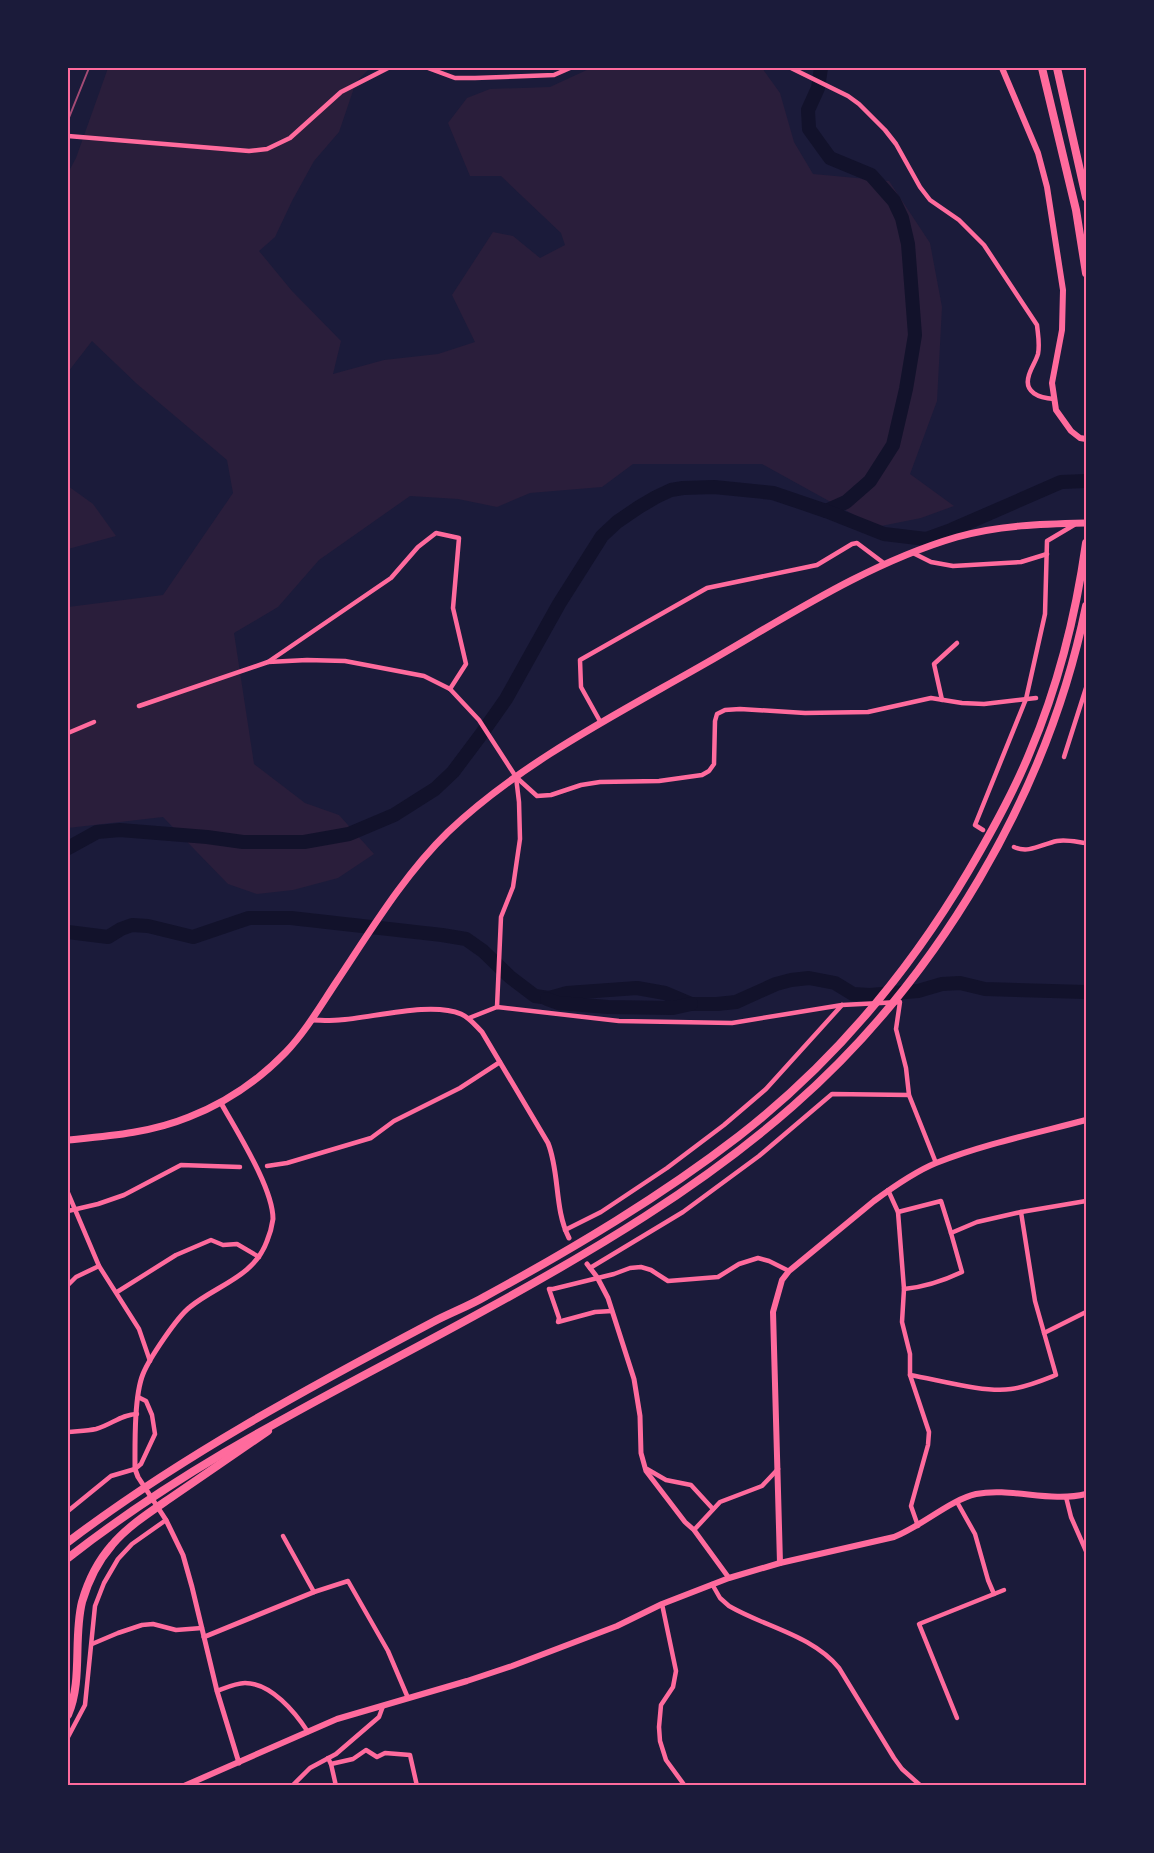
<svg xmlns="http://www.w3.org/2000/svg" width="1154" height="1853" font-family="Figtree,sans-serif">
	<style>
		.green { fill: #2a1e3b }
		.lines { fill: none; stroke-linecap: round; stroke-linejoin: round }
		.river { stroke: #12122b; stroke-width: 14 }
		.minor { stroke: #ff6b9d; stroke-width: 4.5 }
		.tertiary { stroke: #ff6b9d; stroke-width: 5 }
		.secondary { stroke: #ff6b9d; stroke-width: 6 }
		.trunk { stroke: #ff6b9d; stroke-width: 7 }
		.motorway { stroke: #ff6b9d; stroke-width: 8 }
		.rail { stroke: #a44b75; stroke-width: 2 }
		.neatline { fill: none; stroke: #ff6b9d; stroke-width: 2 }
	</style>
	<rect width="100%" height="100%" fill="#1b1b3a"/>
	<g class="green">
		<polygon points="108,68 370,68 356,82 339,132 314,161 292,201 275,237 259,251 292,291 341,341 333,374 384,360 438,354 475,342 452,295 493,232 513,236 540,258 565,245 561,233 501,176 470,176 448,123 467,98 490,89 550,87 591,68 762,68 780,93 794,142 813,174 889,181 930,243 942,307 937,401 910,474 954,506 921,518 876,527 762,464 633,464 602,487 530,493 497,507 458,499 410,496 319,560 278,607 234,633 254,764 305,803 339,815 374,854 338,878 293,890 257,894 228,884 163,817 68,828 68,607 163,595 233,493 227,460 137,384 92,341 68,372 68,173 76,158"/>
		<polygon points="68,486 93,504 116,536 68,549"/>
	</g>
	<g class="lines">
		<g class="river">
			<polyline points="821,68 818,88 808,110 809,129 830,158 871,175 894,201 902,218 908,244 915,335 906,389 893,445 870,481 846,502 826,511"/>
			<polyline points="68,848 97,832 120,830 207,837 243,842 304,842 349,834 394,815 435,789 453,772 480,736 506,699 559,604 602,536 617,522 639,507 656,497 671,490 683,488 714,487 773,493 826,511 884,534 926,539 951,530 1061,482 1086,481"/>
			<polyline points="68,932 108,937 121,929 132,925 148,926 193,937 249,918 291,918 442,935 466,939 483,951 510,977 535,996 549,998 567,993 637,988 665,993 691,1004 717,1004 736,1002 776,984 791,980 809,978 835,983 853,994 870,995 918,991 942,984 960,983 985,989 1086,992"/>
			<polyline points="547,999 558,1003 608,1007 673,1008 691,1004"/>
		</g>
		<g class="minor">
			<polyline points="428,68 455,78 475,78 554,75 570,68"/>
			<path d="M 791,68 L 848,96 L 859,104 L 885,130 L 896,144 L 920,187 L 930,200 L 959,220 L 984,245 L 1037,325 C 1038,335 1040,344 1038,354 C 1036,361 1031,368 1029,375 C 1023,393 1040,398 1054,399"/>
			<polyline points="68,136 249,151 267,149 290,138 341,92 388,68"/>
			<polyline points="913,553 931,562 953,566 1021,562 1047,554"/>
			<polyline points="268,662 307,660 345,661 424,676 450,689 479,720 516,777 537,796 551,795 581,785 600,782 659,781 702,775 709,771 714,764 715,721 717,714 725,710 740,709 805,713 868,712 931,698 962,703 984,704 1036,698"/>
			<polyline points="942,700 934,664 957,643"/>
			<polyline points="139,706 268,662 391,578 418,547 436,533 459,538 453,608 466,664 450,689"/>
			<polyline points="601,723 581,687 580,660 707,588 817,565 852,544 857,543 885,564"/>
			<polyline points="68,733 94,722"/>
			<polyline points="1064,757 1086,688"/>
			<polyline points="983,830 975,825 1026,699 1045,614 1047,541 1074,525"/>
			<path d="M 1014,847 C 1029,854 1042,844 1057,841 C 1066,839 1077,842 1086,843"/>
			<polyline points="497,1007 501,917 513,887 520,839 519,802 516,777"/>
			<polyline points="469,1018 497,1007 619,1021 732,1023 842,1005 900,1002 896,1029 906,1068 909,1095 936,1163"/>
			<polyline points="267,1166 287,1163 371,1138 394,1121 460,1088 500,1062"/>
			<polyline points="888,1190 898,1212 904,1289 902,1322 910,1354 910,1375 929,1432 928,1445 911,1506 918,1526"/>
			<polyline points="68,1193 99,1266 139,1329 150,1361"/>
			<polyline points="68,1211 98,1204 124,1195 181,1165 240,1167"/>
			<polyline points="898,1212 941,1201 951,1233 977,1222 1021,1212 1086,1201"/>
			<polyline points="565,1230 601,1212 667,1168 724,1125 766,1089 842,1005"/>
			<polyline points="590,1268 683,1212 759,1156 832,1094 909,1095"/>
			<polyline points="68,1285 76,1277 99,1266"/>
			<path d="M 904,1289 C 925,1287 943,1281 962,1272 L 951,1233"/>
			<polyline points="117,1292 176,1255 211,1240 223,1245 237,1244 259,1257"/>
			<polyline points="612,1311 595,1312 558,1322 559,1318 549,1289 553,1289 614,1274 630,1268 641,1267 651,1270 668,1281 718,1277 739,1264 758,1258 769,1261 789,1271"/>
			<polyline points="1044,1333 1086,1312"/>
			<path d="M 910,1375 C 939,1380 984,1393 1011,1389 C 1027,1387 1041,1381 1056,1375 L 1035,1301 L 1021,1212"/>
			<path d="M 68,1432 C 77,1431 87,1431 96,1429 C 111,1425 122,1414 137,1414"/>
			<polyline points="647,1469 666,1480 691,1485 713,1509"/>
			<polyline points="1066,1497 1071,1517 1086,1551"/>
			<polyline points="957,1502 975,1534 988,1580 994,1594"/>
			<polyline points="68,1511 111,1476 135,1469 141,1464 155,1434 152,1415 146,1401 138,1397"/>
			<polyline points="694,1530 720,1502 762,1486 778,1469"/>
			<polyline points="283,1536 314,1592 348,1581 388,1651 408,1698"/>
			<path d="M 712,1584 L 720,1598 L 729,1606 C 765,1627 812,1635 839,1668 L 894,1758 L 902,1769 L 921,1786"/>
			<polyline points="662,1604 676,1671 673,1687 661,1705 659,1727 660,1741 666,1760 685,1786"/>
			<polyline points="92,1644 118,1633 142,1625 153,1624 176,1630 202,1628"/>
			<path d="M 217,1691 C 225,1688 236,1683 245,1683 C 271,1683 295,1712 308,1732"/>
			<polyline points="957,1718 919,1624 1004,1590"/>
			<polyline points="68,1737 85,1705 95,1606 104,1583 118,1559 132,1544 166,1520"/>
			<polyline points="328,1758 331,1764 353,1759 366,1750 377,1757 385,1753 410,1755 417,1786"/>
			<polyline points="331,1764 336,1786"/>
			<polyline points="292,1786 310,1768 336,1754 379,1717 383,1706"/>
		</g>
		<g class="tertiary">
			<path d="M 311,1020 C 320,1020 330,1021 339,1020 C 372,1018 431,1001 461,1014 C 470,1018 475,1025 482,1032 L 548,1143 C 560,1173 554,1209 569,1238"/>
			<path d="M 221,1103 C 237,1132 273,1188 273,1219 C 272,1226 270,1234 267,1241 C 254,1277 217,1285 190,1307 C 177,1317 149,1359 143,1374 C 134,1396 135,1445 135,1469 L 138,1477 L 166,1520 L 183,1555 L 192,1587 L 217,1691 L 239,1763"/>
			<polyline points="587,1264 597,1277 608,1298 634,1379 640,1416 641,1453 646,1471 685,1522 694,1530 729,1578"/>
			<polyline points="204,1637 314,1592"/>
		</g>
		<g class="secondary">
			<polyline points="1002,68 1038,153 1047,187 1063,290 1062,330 1052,383 1056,410 1071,431 1080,438 1086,439"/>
			<path d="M 780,1563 L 773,1312 L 782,1280 L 789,1271 L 874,1201 C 893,1187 914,1172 936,1163 C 984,1144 1037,1133 1086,1120"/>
			<path d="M 184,1786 L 337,1719 L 467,1681 L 512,1666 L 617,1626 L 662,1604 L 729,1578 L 780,1563 L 894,1537 C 922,1526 950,1500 976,1494 C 1011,1487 1050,1503 1086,1494"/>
		</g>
		<path class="trunk" d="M 68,1140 C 109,1136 150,1133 189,1117 C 225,1103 259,1080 286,1052 C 306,1031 321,1005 337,981 C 371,930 404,875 448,832 C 521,762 621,712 708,662 C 788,616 868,563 957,537 C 999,525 1043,524 1086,523"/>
		<g class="motorway">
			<polyline points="1042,68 1076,210 1086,273"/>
			<polyline points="1057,68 1086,197"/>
			<path d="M 68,1542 C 180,1457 308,1388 433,1322 C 450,1313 469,1306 486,1296 C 574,1248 660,1197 739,1136 C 834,1062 907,975 968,872 C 991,833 1013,794 1030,752 C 1058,686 1076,614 1086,543"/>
			<path d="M 68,1558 C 198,1456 342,1389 485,1310 C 593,1251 701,1187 793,1106 C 937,980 1048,793 1086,606"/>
			<path d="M 68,1715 C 83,1680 73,1639 82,1602 C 88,1581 98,1561 112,1545 C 127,1527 150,1512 169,1499 C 202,1476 235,1454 268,1431"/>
		</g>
		<polyline class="rail" points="68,120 89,68"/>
	</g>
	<rect width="1154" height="1853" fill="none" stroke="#1b1b3a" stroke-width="138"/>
	<rect x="69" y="69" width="1016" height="1715" class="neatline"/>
</svg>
